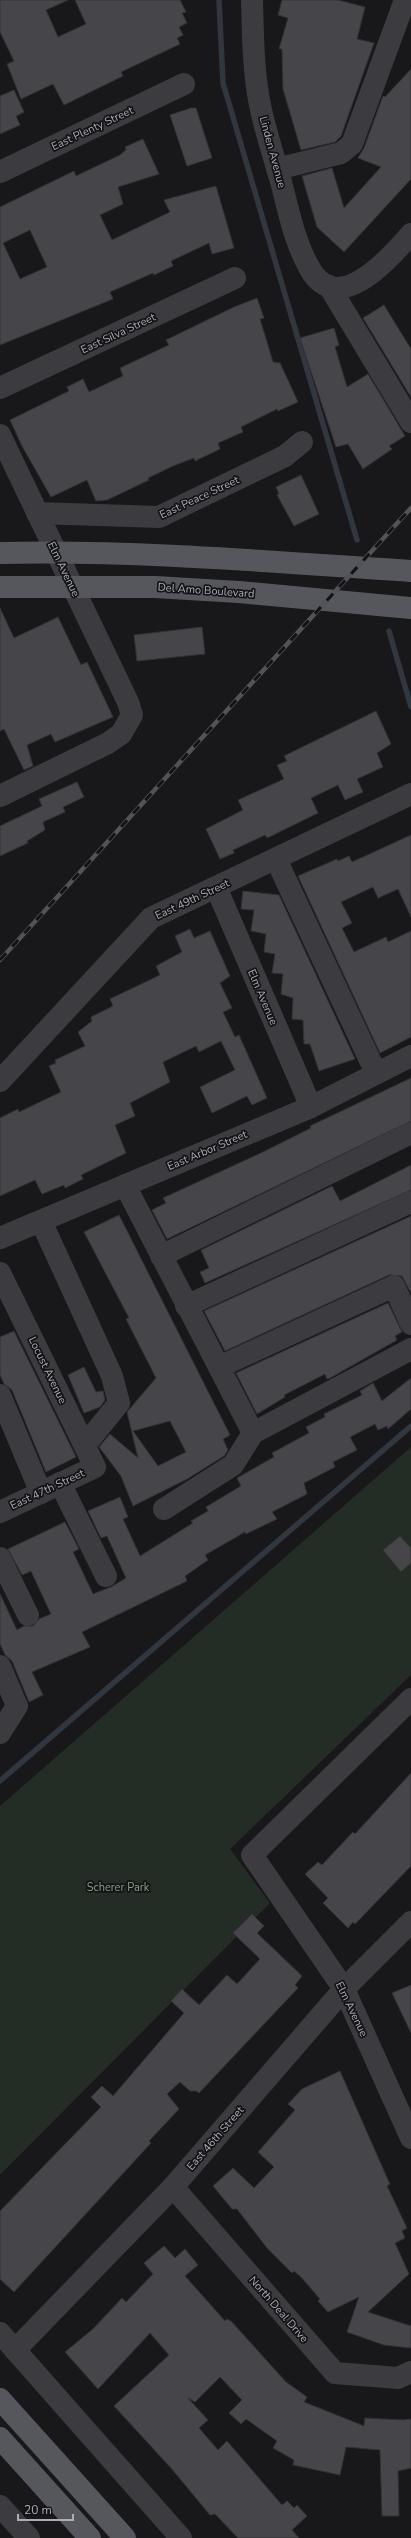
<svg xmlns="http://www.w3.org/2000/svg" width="411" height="2538" font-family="'Nunito Sans',sans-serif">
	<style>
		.green { fill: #242c26 }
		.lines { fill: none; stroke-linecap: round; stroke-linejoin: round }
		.stream { stroke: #31373f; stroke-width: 5.5 }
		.building { fill: #45454a; stroke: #333236; fill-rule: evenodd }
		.minor { stroke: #3b3b40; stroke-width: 22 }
		.major { stroke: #56565d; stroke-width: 22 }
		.rail-casing { stroke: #525359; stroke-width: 4.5 }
		.rail { stroke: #131315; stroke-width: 3; stroke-dasharray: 9; stroke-linecap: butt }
		.labels { text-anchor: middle; stroke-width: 3.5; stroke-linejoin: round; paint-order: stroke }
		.street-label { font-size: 11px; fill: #abaeb8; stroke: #131315 }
		.park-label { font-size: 11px; fill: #84a18a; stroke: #131315 }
	</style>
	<rect width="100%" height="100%" fill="#18181a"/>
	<polygon class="green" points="411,1447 411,1675 230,1849 270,1903 0,2175 0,1806"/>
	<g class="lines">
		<g class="stream">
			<polyline points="219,0 223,83 357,540"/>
			<polyline points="389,631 411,707"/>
			<polyline points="0,1781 411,1426"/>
		</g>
	</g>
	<g class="building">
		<polygon points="0,0 68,0 46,10 58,37 86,24 75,0 180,0 186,12 182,13 187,23 179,27 183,35 177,38 180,44 121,72 123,76 64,105 53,84 21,99 7,64 14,61 0,32"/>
		<polygon points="282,0 338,0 365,7 357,39 374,43 341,136 335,142 301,150 283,89 282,49 279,49 288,18 278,15"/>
		<polygon points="411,69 411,179 344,252 317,227 302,176 332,168 344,208 381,167 358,158 364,148 383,96 385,97"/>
		<polygon points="14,90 24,112 16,116 20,125 0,134 0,96"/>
		<polygon points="191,108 196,108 212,158 187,166 170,115"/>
		<path d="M 143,139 L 159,174 L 118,187 L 123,204 L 100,215 L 112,240 L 170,212 L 164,200 L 216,186 L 234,248 L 212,254 L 209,243 L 171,261 L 173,266 L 154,275 L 153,273 L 110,292 L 113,299 L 0,345 L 0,207 L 74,171 L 76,176 L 120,155 L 126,150 L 125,147 ZM 30,230 L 47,267 L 20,279 L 3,243 Z"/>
		<polygon points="257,298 264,318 260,319 273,362 280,363 298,402 278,411 277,409 241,427 243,432 218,443 220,449 195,461 194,458 173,466 148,478 149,480 107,500 96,501 87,480 51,497 22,446 10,420 69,391 67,387 83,379 89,392 123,376 120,368 169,345 166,340 234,307"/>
		<polygon points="384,305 411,349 411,397 363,318"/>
		<polygon points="334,328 339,345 335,347 347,387 368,374 405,436 389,446 392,449 363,469 348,444 336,447 300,338"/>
		<polygon points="301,475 319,514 294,526 277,495 279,494 276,487"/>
		<polygon points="0,608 14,638 58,617 81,665 87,662 113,717 55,742 51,734 27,745 33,766 24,770 4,729 0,731"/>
		<polygon points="202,627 205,654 137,661 134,635"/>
		<polygon points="376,711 391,744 377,753 383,767 357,779 363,792 345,800 338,785 311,798 318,813 267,838 265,835 233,850 234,853 220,859 206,829 243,810 238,800 284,779 277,765 287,761 284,756"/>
		<polygon points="77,782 84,797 63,807 65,812 43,822 45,830 27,841 28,843 0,856 0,826 42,806 39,799"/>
		<polygon points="411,835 411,917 398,889 378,898 373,887 341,902 352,923 342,928 354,952 386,937 388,942 411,931 411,1037 380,1053 298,876 337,859 338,861 349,856 352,862"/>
		<polygon points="243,891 279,895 355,1059 319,1071 310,1044 304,1044 303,1020 292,1019 293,998 281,994 283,974 272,973 275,954 264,952 266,934 251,931 254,910 241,909"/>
		<polygon points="190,929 194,938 210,931 230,976 220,983 232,1008 223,1012 235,1037 239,1035 267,1098 252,1105 247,1096 212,1113 200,1087 235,1070 221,1041 199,1052 196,1046 163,1062 170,1082 130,1103 135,1116 115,1125 126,1153 81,1175 83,1179 65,1188 64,1185 42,1194 35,1180 0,1196 0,1118 18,1109 19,1112 61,1092 49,1066 56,1063 55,1060 85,1046 78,1032 92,1021 91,1017 113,1006 110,999 160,975 156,966 182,952 175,936"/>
		<polygon points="411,1078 411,1121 167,1239 152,1210 166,1203 163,1198 261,1153 311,1128 310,1126"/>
		<polygon points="411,1165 411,1190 205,1283 200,1272 209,1268 201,1250 332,1186 340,1201"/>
		<path d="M 119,1215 L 230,1435 L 223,1439 L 228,1450 L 224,1456 L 187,1479 L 133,1506 L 121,1476 L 99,1447 L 110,1434 L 138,1458 L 127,1412 L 156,1378 L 126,1319 L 129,1318 L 84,1232 ZM 170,1421 L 186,1452 L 158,1466 L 133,1431 Z"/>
		<polygon points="411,1216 411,1293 402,1276 389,1275 225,1351 204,1311"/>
		<polygon points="388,1303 402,1332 395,1336 397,1340 330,1378 327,1379 325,1374 284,1395 285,1397 257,1414 236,1373"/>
		<polygon points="14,1331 76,1457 46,1472 12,1390 4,1384 0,1375 0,1337"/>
		<polygon points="84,1367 96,1392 103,1391 105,1400 100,1407 84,1413 68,1375"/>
		<polygon points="411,1378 411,1409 388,1429 387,1426 378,1430 375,1424 350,1437 357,1450 333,1462 335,1467 304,1483 307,1494 272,1512 277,1519 246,1534 245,1532 205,1555 208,1560 185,1576 187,1581 82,1632 90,1647 32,1672 43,1695 29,1702 12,1661 5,1655 0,1644 0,1594 17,1630 24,1626 33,1626 39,1619 51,1614 31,1571 22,1575 8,1549 65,1522 79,1549 73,1552 93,1594 111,1587 126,1578 107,1536 101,1538 88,1511 120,1497 128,1517 123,1519 140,1556 193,1523 191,1521 208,1511 206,1507 241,1486 237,1478 274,1457 272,1453 309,1433 306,1427 325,1417 324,1414 362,1395 360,1391 373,1383 382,1401"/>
		<polygon points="400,1536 411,1548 411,1563 401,1572 383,1550"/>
		<polygon points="411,1773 411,1866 355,1924 353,1922 348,1928 323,1903 328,1898 305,1874 318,1862 322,1865 353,1832 355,1834"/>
		<polygon points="252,1914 264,1926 257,1933 302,1976 295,1985 298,1988 199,2093 196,2091 190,2091 180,2082 167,2094 179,2109 149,2141 151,2143 14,2292 0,2279 0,2211 101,2107 91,2097 102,2086 113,2096 184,2013 171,2001 182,1989 199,2005 227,1975 237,1984 260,1959 233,1933"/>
		<polygon points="411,1985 411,2033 392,1993"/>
		<polygon points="340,2071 388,2180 390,2184 387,2186 407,2228 402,2231 405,2238 395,2243 409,2274 368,2312 411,2326 411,2348 384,2345 347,2332 359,2297 328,2312 318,2301 320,2299 301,2277 294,2271 292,2273 267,2248 237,2209 232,2209 213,2186 233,2168 254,2188 274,2167 258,2152 295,2110 288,2104 302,2089"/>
		<polygon points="164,2246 175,2258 185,2249 198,2265 185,2276 225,2321 227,2319 231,2321 286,2382 307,2397 304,2402 364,2426 365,2418 403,2420 411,2419 411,2468 398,2471 399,2516 382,2516 380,2450 346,2447 340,2475 293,2465 294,2460 273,2448 277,2441 246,2419 241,2424 229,2413 242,2400 220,2377 195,2402 188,2398 208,2420 199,2428 218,2450 227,2441 282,2505 287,2501 294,2508 297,2505 307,2516 292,2530 299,2538 238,2538 215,2514 210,2515 171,2468 114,2406 169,2355 150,2333 98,2389 65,2352 93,2329 122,2298 126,2302 153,2274 144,2263"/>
	</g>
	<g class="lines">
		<g class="minor">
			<path d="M 252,0 C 253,35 253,71 260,105 C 265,130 273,154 280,178 C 288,208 294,241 309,267 C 314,277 320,284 331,287 C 359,294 395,252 411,234"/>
			<polyline points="277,169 341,153 352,144 405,0"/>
			<polyline points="0,172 184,84"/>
			<polyline points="329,286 411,422"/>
			<polyline points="0,388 235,278"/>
			<polyline points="0,435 128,702 132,715 121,734 108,743 0,796"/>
			<polyline points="37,513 159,517 285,456 302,442"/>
			<polyline points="276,859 376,1073"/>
			<polyline points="216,887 311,1107"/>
			<polyline points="0,1081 151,918 411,794"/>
			<polyline points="125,1185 253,1433"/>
			<polyline points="41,1221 112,1376 119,1403 85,1445"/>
			<polyline points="0,1238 311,1107 411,1056"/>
			<polyline points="161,1256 411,1133"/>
			<polyline points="0,1273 95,1467 0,1512"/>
			<polyline points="186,1306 411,1202"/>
			<polyline points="219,1367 394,1286 411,1324"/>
			<polyline points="0,1395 41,1493"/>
			<polyline points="60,1483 106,1576"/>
			<polyline points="164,1509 233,1465 253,1433 411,1349"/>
			<polyline points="0,1558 28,1615"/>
			<polyline points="0,1666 17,1706 0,1733"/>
			<polyline points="411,1699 252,1855 344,1989 411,2138"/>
			<polyline points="173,2187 335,2373 398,2378 411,2372"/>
			<polyline points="0,2333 181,2538"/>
			<polyline points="15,2350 173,2187 344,1989 411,1922"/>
			<polyline points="0,2506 29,2538"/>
		</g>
		<g class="major">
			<path d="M 0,553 C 138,550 274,562 411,571"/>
			<polyline points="0,587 155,587 239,592 411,608"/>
			<polyline points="0,2399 125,2538"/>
			<polyline points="0,2438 90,2538"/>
		</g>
		<defs>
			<polyline id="rail" points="0,960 411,508"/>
		</defs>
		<use href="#rail" class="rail-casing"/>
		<use href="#rail" class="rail"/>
	</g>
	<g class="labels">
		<g class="street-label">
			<text transform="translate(92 128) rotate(-25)" y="4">East Plenty Street</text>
			<text transform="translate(273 152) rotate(75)" y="4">Linden Avenue</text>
			<text transform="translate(118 333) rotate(-25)" y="4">East Silva Street</text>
			<text transform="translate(199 497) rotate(-25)" y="4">East Peace Street</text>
			<text transform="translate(64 569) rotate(64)" y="4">Elm Avenue</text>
			<text transform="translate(206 590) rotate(4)" y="4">Del Amo Boulevard</text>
			<text transform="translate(192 899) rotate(-25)" y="4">East 49th Street</text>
			<text transform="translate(263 997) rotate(67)" y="4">Elm Avenue</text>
			<text transform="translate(207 1150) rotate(-23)" y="4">East Arbor Street</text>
			<text transform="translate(48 1370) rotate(64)" y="4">Locust Avenue</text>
			<text transform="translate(47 1489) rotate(-25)" y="4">East 47th Street</text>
			<text transform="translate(352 2009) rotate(64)" y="4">Elm Avenue</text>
			<text transform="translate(215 2138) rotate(-49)" y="4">East 46th Street</text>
			<text transform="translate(279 2309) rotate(49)" y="4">North Deal Drive</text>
		</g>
		<g class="park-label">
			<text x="118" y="1891">Scherer Park</text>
		</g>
	</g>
	<path d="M18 2514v6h55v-6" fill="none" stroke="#abaeb8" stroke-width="2"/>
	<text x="24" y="2514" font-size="12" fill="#abaeb8" stroke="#131315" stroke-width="3" paint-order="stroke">20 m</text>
</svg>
